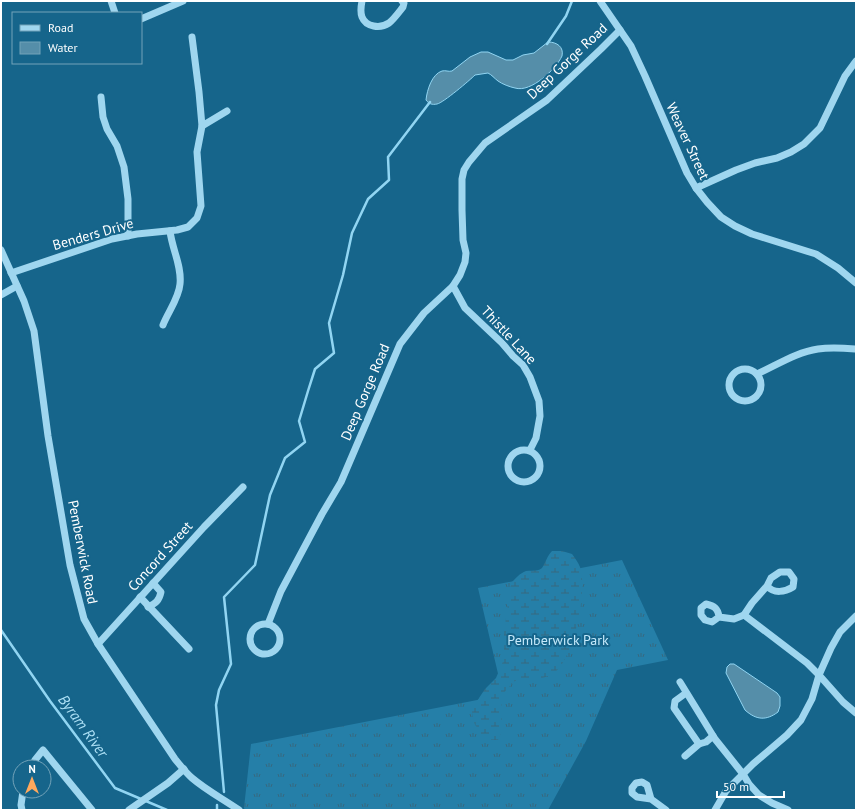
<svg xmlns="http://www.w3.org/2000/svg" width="857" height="811" font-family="'PT Sans',sans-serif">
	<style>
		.grass { fill: url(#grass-tufts) }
		.wetland { fill: url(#wetland-marsh) }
		.water { fill: #558ea9; stroke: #91d5f2 }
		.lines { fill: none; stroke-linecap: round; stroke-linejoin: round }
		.stream { stroke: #91d5f2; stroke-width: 2.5 }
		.minor { stroke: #9fd6ef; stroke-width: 7 }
		.labels { text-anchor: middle; stroke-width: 4; stroke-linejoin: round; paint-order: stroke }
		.street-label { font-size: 14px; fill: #fff; stroke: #16658b }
		.park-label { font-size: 14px; fill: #c5eafb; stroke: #16658b }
		.water-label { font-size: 15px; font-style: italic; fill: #aee1f6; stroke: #16658b }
	</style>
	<defs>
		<pattern id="grass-tufts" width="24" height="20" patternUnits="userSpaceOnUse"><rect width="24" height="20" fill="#257fa8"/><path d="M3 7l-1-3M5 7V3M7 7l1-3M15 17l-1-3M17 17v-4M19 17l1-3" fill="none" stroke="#37687f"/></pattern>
		<pattern id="wetland-marsh" width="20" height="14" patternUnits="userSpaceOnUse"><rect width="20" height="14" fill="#257fa8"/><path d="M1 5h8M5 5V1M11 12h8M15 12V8" fill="none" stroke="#37687f"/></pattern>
	</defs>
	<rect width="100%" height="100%" fill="#16658b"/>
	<polygon class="grass" points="622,560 668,660 617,670 586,741 548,810 245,810 244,808 251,744 503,695 478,588"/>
	<path class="wetland" d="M 552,551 L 562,551 L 572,554 C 575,558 578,562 580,567 C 588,590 574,659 554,673 C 546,678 536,680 527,681 C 524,681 519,680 515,681 C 512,683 509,687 506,690 C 496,703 507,728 498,740 L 488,740 L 483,737 L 474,723 L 472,712 L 473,707 L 485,689 L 496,678 L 504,659 L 504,632 L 511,583 C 515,579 520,573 526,571 C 532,570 538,572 542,568 C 546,562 547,556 552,551 Z"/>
	<g class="water">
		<path d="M 548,42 C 557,42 564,47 562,56 C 556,69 531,93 515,88 C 510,87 502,84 498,81 C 494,78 492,75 488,73 L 475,75 C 470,80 443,103 437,104 C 432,105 429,104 426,100 C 427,90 432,74 442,71 C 446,70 448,72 452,71 L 470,57 L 481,52 L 488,52 L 506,60 L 513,60 L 523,55 L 534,53 Z"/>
		<path d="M 730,664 L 734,664 L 777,693 L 780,697 L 780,706 L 778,712 C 766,721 756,720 745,710 L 726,673 L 727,667 Z"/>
	</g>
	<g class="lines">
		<g class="stream">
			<polyline points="547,44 566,16 572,1"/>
			<polyline points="1,630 50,701 115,788 167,810"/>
			<polyline points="224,792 216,705 219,690 231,664 224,597 255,565 270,495 285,458 305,442 299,421 308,391 315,369 334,353 329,323 343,275 352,233 368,199 389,180 388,157 430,102"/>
			<polyline points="217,810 217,805"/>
		</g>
		<g class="minor">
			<polyline points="111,1 115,13"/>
			<path d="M 362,1 C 361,6 360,12 362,17 C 366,27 380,29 389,23 C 394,19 399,12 403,7 L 404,3 L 402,1"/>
			<polyline points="600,1 631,46 645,76 687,173 696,188 707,202 721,217 735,226 752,234 816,254 838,268 856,283"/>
			<polyline points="141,19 183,1"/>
			<polyline points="192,37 199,92 202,126"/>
			<polyline points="101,97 103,117 107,129 117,146 124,167 128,199 128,236"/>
			<polyline points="696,188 736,170 755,163 777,158 791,152 804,144 820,128 845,76 856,61"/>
			<path d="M 1,250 L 24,301 L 34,331 L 48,436 L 70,565 L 84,619 L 98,644 L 175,759 C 180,765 185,772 192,778 C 206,790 223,799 239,810"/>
			<polyline points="11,273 112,239 137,234 177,230 188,227 197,218 201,206 197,152 202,126 227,111"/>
			<polyline points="453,286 465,308 502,343 513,356 523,365 530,377 539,401 540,416 536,438 530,450"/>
			<polyline points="1,295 17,286"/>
			<path d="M 163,325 C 168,312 179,298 180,284 C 182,266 172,249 170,231"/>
			<circle cx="745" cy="385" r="16"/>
			<path d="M 757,374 C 777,365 797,352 818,349 C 831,347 843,348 856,349"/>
			<circle cx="524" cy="466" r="16"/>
			<polyline points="140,597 189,649"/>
			<path d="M 148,607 C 156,603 159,601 161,592 L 153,583"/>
			<polyline points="744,615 807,663 819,675 843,702 856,713"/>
			<path d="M 719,617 C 718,608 714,606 706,604 L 701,608 L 701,615 L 705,620 L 712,622 L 719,617 L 734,619 L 744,615 L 752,603 L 767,586 L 771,578 L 780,572 L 789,572 L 794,579 L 793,587 C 785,592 774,594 767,586"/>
			<circle cx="265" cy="639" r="15"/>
			<polyline points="268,624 281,591 322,514 341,482 400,344 424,313 453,286 460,275 465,262 466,253 463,240 462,210 462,179 464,170 469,162 485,143 547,100 601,49 620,30"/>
			<polyline points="98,644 204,527 243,487"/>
			<polyline points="680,682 715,739 743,774 749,784 759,795 772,803 788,810"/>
			<polyline points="686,693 675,701 674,708 699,744 706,742 713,736"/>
			<polyline points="685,756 699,744"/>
			<polyline points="32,767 35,760 43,750 92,810"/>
			<polyline points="651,799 637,797 632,793 632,788 636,783 642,782 647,785 651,799 666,810"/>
			<polyline points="22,810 21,805 23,791"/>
			<polyline points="129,810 168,783 184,769"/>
			<polyline points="715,810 726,791 753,764 787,735 801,720 812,699 819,675 831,648 840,632 856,616"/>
		</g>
	</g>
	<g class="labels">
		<g class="street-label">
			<text transform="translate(567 61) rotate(-43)" y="5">Deep Gorge Road</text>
			<text transform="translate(688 141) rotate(65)" y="5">Weaver Street</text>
			<text transform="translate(93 234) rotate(-16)" y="5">Benders Drive</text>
			<text transform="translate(509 335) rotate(47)" y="5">Thistle Lane</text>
			<text transform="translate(365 392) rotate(-67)" y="5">Deep Gorge Road</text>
			<text transform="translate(83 552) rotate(79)" y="5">Pemberwick Road</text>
			<text transform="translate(160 556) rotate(-48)" y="5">Concord Street</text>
		</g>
		<g class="park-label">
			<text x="558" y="645">Pemberwick Park</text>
		</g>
		<g class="water-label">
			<text transform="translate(83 726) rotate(54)" y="5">Byram River</text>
		</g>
	</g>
	<rect width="857" height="811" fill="none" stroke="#ffffff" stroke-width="4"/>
	<rect x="12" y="12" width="130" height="52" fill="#16658b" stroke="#73a3b9"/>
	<rect x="20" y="25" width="20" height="6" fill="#9fd6ef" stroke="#73a3b9"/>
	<text x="48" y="32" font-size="12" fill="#ffffff">Road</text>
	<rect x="20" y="42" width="20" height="12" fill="#558ea9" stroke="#73a3b9"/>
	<text x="48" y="52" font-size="12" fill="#ffffff">Water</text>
	<g transform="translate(32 779)"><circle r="19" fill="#16658b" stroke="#73a3b9"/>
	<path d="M0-3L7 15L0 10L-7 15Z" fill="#ffa95d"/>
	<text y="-6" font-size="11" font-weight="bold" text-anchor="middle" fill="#ffffff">N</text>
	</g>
	<path d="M717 791v6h67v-6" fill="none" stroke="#ffffff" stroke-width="2"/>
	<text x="723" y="791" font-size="12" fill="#ffffff" stroke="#16658b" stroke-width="3" paint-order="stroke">50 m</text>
</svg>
